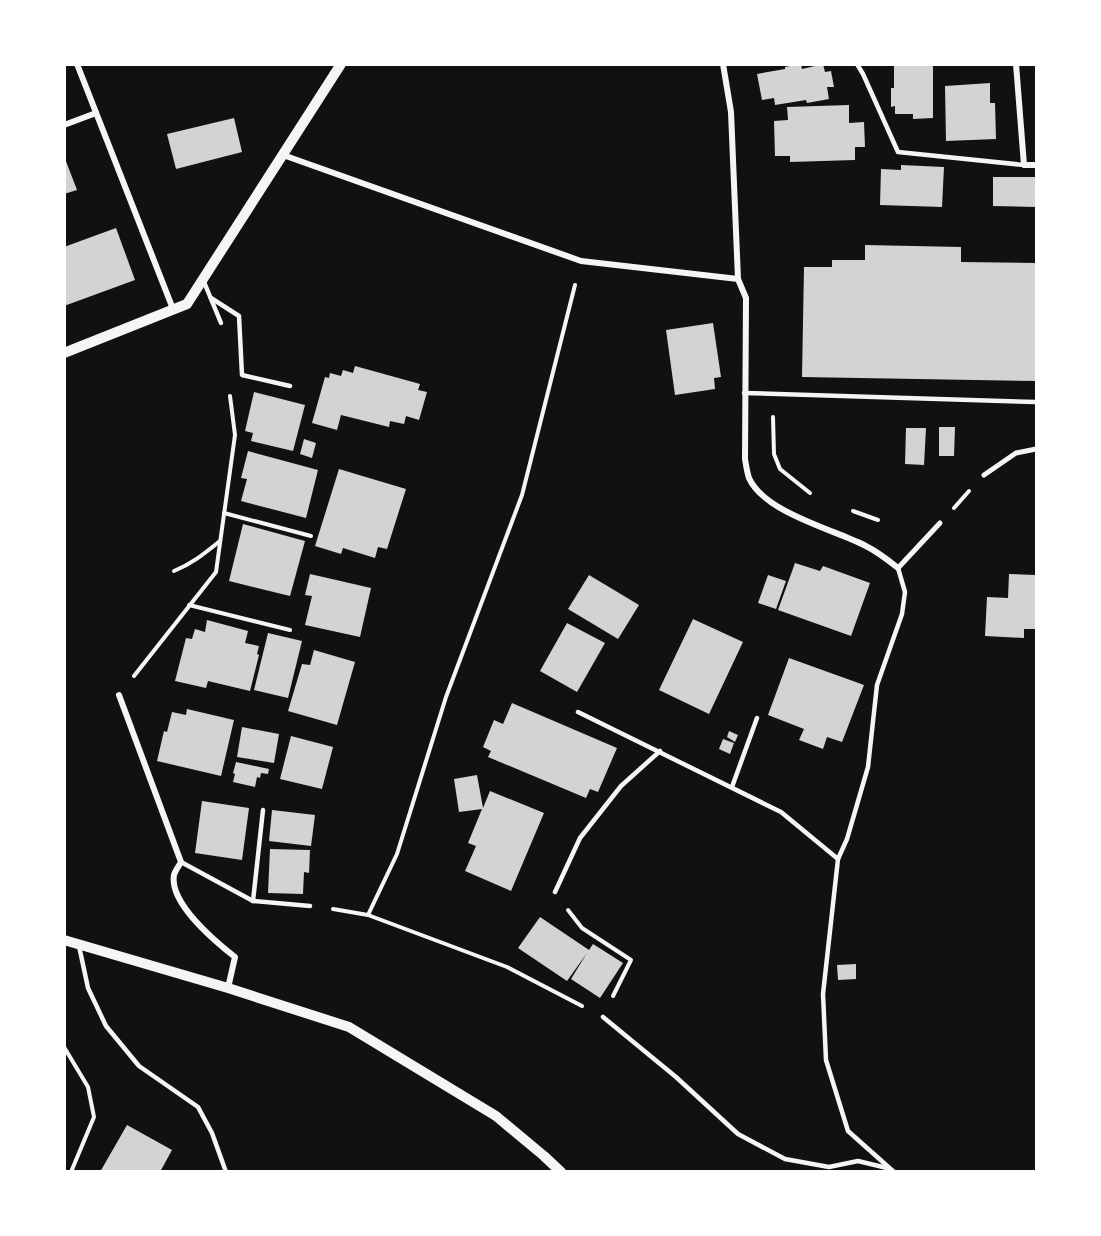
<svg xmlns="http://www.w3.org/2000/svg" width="1101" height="1236" font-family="'Varela Round',sans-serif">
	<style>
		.building { fill: #d3d3d3 }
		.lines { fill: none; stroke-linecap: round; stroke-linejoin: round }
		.path { stroke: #f5f5f5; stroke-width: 4 }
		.service { stroke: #f5f5f5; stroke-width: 4.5 }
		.pedestrian { stroke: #f5f5f5; stroke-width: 5 }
		.minor { stroke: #f5f5f5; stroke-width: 6 }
		.tertiary { stroke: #f5f5f5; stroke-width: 10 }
	</style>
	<rect width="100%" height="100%" fill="#111"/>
	<g class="building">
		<polygon points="799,64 801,64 802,69 815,66 815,64 823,64 825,72 831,71 834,87 827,87 829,99 807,103 806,100 775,105 774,98 762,100 757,74 785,69 785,67"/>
		<polygon points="894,64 933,64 933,118 913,119 913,114 895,114 895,106 891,107 891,88 894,88"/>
		<polygon points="990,83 990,103 995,103 996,139 946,141 945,86"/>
		<polygon points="849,105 849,123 864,122 865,147 855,147 855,160 790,162 790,156 775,156 774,121 788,120 787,107"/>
		<polygon points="234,118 242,152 176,169 167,134"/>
		<polygon points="64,156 77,190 64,194"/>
		<polygon points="901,165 944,167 942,207 880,205 881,169 901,170"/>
		<polygon points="993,177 1036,177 1036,207 993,206"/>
		<polygon points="116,228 135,280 64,306 64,247"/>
		<polygon points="865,245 961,247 961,262 1036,263 1036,381 802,377 804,267 832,267 832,260 865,260"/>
		<polygon points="713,323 721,377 714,378 715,389 675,395 666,330"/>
		<polygon points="355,366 420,384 418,390 427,392 419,420 406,416 404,424 390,421 389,427 341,415 337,430 312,423 325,377 329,378 330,373 341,376 343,370 353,373"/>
		<polygon points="254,392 305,405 293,451 251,441 253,433 245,431"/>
		<polygon points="939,427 955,427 954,456 939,456"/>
		<polygon points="906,428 926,428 924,465 905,464"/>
		<polygon points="304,439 316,443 312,458 300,454"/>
		<polygon points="248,451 318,470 306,518 241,501 247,479 241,478"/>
		<polygon points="339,469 406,489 387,549 378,547 375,558 343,548 341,554 315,546"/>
		<polygon points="243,524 305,541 290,596 229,581"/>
		<polygon points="795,563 820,571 823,566 870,583 851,636 778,610"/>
		<polygon points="310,574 371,588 360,637 305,625 312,596 305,595"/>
		<polygon points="1009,574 1036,575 1036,629 1024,629 1024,638 985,636 987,597 1008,598"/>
		<polygon points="589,575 639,605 618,639 568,609"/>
		<polygon points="768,575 786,581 776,609 758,603"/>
		<polygon points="693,619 743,642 709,714 659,690"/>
		<polygon points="207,620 248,631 245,643 259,646 257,654 259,655 250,691 208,681 206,688 175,681 186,638 192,639 195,629 205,632"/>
		<polygon points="567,623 605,643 577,692 540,671"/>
		<polygon points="268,633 302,641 288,698 254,690"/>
		<polygon points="314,650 355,662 337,725 288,711 302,664 310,665"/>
		<polygon points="789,658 864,685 842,742 827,737 823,749 799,740 804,729 768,715"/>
		<polygon points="512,703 617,748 598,792 590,789 586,798 488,757 491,751 483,747 494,720 503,724"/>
		<polygon points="187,709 234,720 221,776 157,761 164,731 167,732 172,712 186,715"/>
		<polygon points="242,727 279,734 274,763 237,757"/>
		<polygon points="729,731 738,735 735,742 727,737"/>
		<polygon points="291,736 333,747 322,789 280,779"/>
		<polygon points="723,739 734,743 730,754 719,749"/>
		<polygon points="236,762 269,769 268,774 261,773 260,778 257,777 255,787 233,782 235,774 233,773"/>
		<polygon points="477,775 483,808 490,791 544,813 511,891 465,871 476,846 468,843 482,809 459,812 454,779"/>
		<polygon points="202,801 249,808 242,860 195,853"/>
		<polygon points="272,810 315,815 311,846 269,841"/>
		<polygon points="270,849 310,850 309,873 304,872 303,894 268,893"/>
		<polygon points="540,917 589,950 593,944 623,963 600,998 571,979 587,953 567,981 518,948"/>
		<polygon points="856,964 856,979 838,980 837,965"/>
		<polygon points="127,1125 172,1150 160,1172 100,1172"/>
	</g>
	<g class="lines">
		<g class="path">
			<polyline points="773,417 774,454 780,469 810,493"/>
			<polyline points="954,508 969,491"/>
			<polyline points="853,511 878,520"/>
			<polyline points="224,513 311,536"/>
			<path d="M 174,571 C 192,564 205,553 220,541"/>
			<polyline points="189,605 290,630"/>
			<polyline points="134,676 216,572 235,435 230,396"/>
			<polyline points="333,909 368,915 397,854 446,697 522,495 575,285"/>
			<polyline points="568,910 582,928 631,960 613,996"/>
			<polyline points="368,915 507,967 582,1006"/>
			<polyline points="64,1047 88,1087 94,1117 71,1172"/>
		</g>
		<g class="service">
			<polyline points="857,64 863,74 898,152 1024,165"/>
			<polyline points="204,282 221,323"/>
			<polyline points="211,298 239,316 242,375 290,386"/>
			<polyline points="744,393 1036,402"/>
			<polyline points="578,712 781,812 838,859"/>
			<polyline points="732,787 757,718"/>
			<polyline points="181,862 253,901 310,906"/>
			<polyline points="555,892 580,838 621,786 660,751"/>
			<polyline points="253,901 263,810"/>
			<polyline points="79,946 88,988 106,1026 139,1066 198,1107 212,1133 226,1172"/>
			<polyline points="603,1017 676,1077 738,1134 785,1159 829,1167 858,1161 887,1168"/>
			<polyline points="894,1172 848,1131 826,1060 823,994 838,859 847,839 868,767 877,685 902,614 905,592 898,568"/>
		</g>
		<g class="pedestrian">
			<polyline points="984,475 1016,453 1036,449"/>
			<polyline points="898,568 940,523"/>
		</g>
		<g class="minor">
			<polyline points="77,64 173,309"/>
			<polyline points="723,64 731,112 738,279"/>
			<polyline points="1016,64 1024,165 1036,165"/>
			<polyline points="64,125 96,113"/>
			<path d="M 283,155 L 581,261 L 738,279 L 746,298 L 745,459 C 746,465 747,472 749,478 C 764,512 832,529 864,545 C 876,551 887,559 898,568"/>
			<path d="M 119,695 L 181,862 C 179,866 175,871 174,875 C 169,903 216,942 235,957 L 228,988"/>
		</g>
		<g class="tertiary">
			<polyline points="64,353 187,304 341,64"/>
			<polyline points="64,940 228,988 349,1027 496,1116 544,1156 561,1172"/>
		</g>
	</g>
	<rect width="1101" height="1236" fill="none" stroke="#ffffff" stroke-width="132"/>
</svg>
